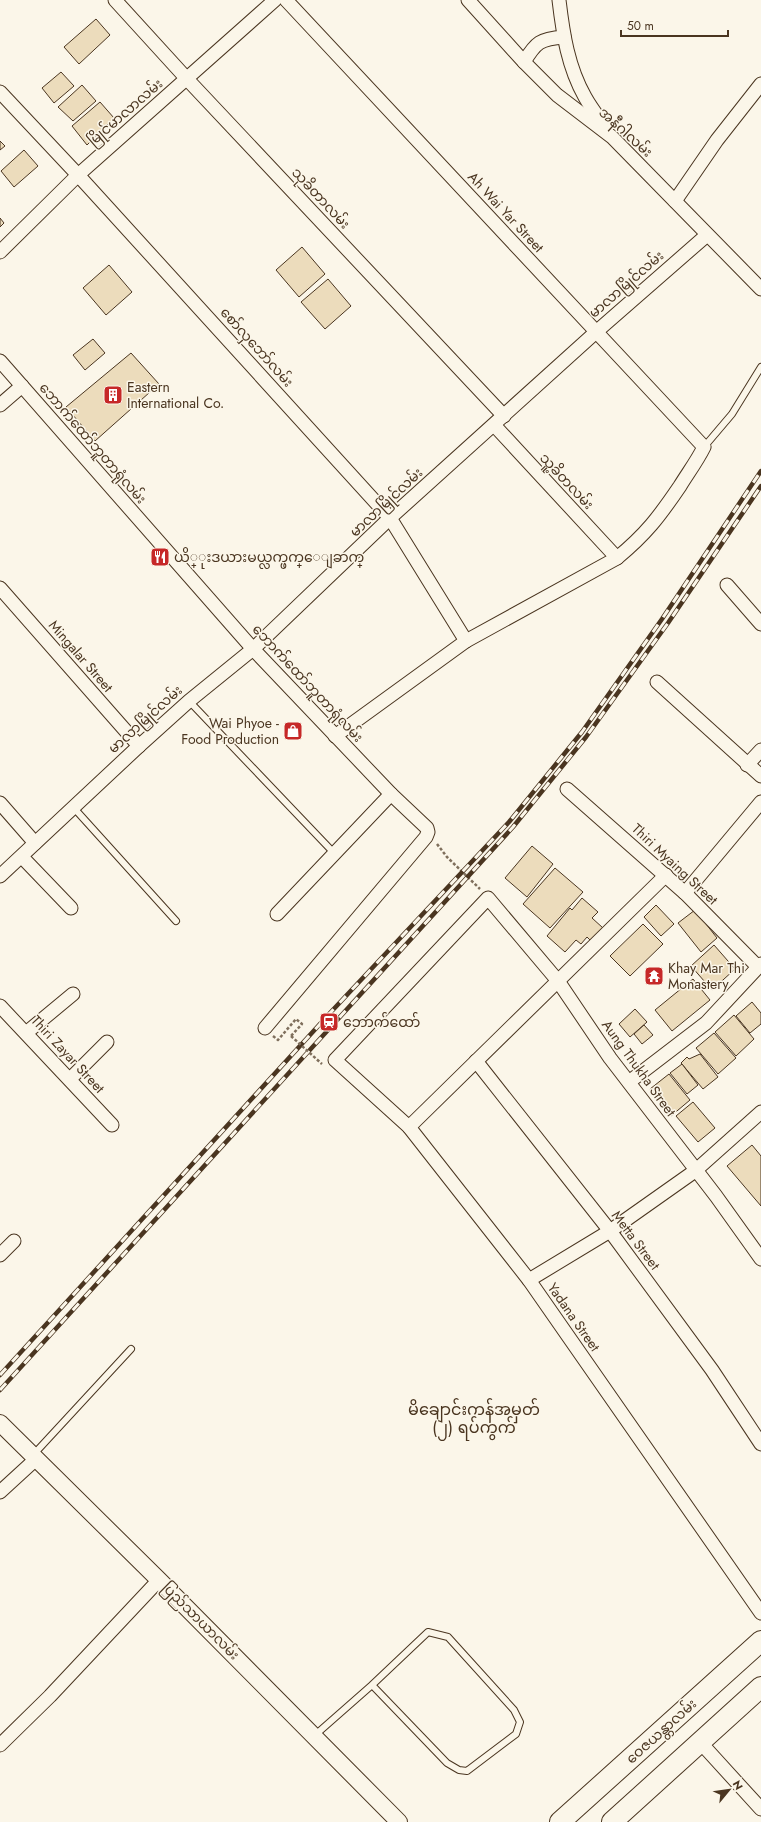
<svg xmlns="http://www.w3.org/2000/svg" width="761" height="1822" font-family="Jost,'Noto Sans Myanmar',sans-serif">
	<style>
		.building { fill: #ecdcbc; stroke: #4a3520 }
		.lines { fill: none; stroke-linecap: round; stroke-linejoin: round }
		.service-casing { stroke: #4a3520; stroke-width: 8 }
		.minor-casing { stroke: #4a3520; stroke-width: 15 }
		.tertiary-casing { stroke: #4a3520; stroke-width: 18 }
		.primary-casing { stroke: #4a3520; stroke-width: 22 }
		.path { stroke: #7f6f5c; stroke-width: 2.5; stroke-dasharray: 3 2; stroke-linecap: butt }
		.service { stroke: #fbf6e9; stroke-width: 6 }
		.minor { stroke: #fbf6e9; stroke-width: 13 }
		.tertiary { stroke: #fbf6e9; stroke-width: 16 }
		.primary { stroke: #fbf6e9; stroke-width: 20 }
		.rail-casing { stroke: #4a3520; stroke-width: 4.5 }
		.rail { stroke: #fbf6e9; stroke-width: 3; stroke-dasharray: 9; stroke-linecap: butt }
		.path-bridge { stroke: #7f6f5c; stroke-width: 2.5; stroke-dasharray: 3 2; stroke-linecap: butt }
		.labels { text-anchor: middle; stroke-width: 3; stroke-linejoin: round; paint-order: stroke }
		.street-label { font-size: 14px; fill: #4a3520; stroke: #fbf6e9 }
		.poi-label { font-size: 14px; fill: #4a3520; stroke: #fbf6e9; text-anchor: start }
		.quarter-label { font-size: 16px; fill: #4a3520; stroke: #fbf6e9 }
	</style>
	<rect width="100%" height="100%" fill="#fbf6e9"/>
	<g class="building">
		<polygon points="96,19 110,35 79,64 64,47"/>
		<polygon points="61,72 74,86 54,103 42,88"/>
		<polygon points="82,85 96,101 73,121 58,107"/>
		<polygon points="100,102 114,118 87,145 72,126"/>
		<polygon points="0,141 5,146 0,150"/>
		<polygon points="24,150 38,166 14,187 1,171"/>
		<polygon points="0,218 4,223 0,227"/>
		<polygon points="302,247 325,274 299,297 276,270"/>
		<polygon points="109,265 132,292 106,315 83,288"/>
		<polygon points="328,279 351,306 325,329 301,302"/>
		<polygon points="93,339 105,353 85,370 73,355"/>
		<polygon points="131,353 159,384 95,441 66,407"/>
		<polygon points="532,846 553,864 527,897 505,878"/>
		<polygon points="555,868 583,892 550,928 523,904"/>
		<polygon points="582,898 598,912 592,918 603,928 591,941 587,937 581,944 576,940 565,952 547,936 570,908 572,910"/>
		<polygon points="656,905 674,924 661,936 644,917"/>
		<polygon points="695,910 717,938 701,952 678,923"/>
		<polygon points="643,924 663,944 630,976 610,956"/>
		<polygon points="714,945 735,969 712,990 691,966"/>
		<polygon points="693,979 710,1000 672,1031 655,1010"/>
		<polygon points="752,1002 761,1013 761,1024 750,1033 736,1016"/>
		<polygon points="635,1009 647,1022 630,1037 619,1024"/>
		<polygon points="734,1015 754,1039 736,1056 715,1032"/>
		<polygon points="644,1025 653,1035 642,1044 634,1034"/>
		<polygon points="714,1033 736,1058 718,1074 696,1048"/>
		<polygon points="700,1054 718,1077 703,1089 681,1063 687,1057 689,1059"/>
		<polygon points="682,1064 698,1085 687,1094 670,1073"/>
		<polygon points="669,1074 690,1100 671,1116 650,1089"/>
		<polygon points="693,1102 715,1128 698,1142 676,1116"/>
		<polygon points="752,1145 761,1156 761,1206 727,1166"/>
	</g>
	<g class="lines">
		<defs>
			<g id="service">
				<polyline points="704,447 732,414 761,367"/>
				<polyline points="189,701 334,853"/>
				<polyline points="73,807 176,921"/>
				<polyline points="34,1454 131,1349"/>
				<polyline points="314,1736 372,1685 428,1632 448,1637 514,1710 520,1722 516,1734 467,1771 459,1770 447,1763 372,1685"/>
			</g>
			<g id="minor">
				<polyline points="115,0 187,79 504,416"/>
				<path d="M 286,0 L 704,447 C 697,461 688,473 680,486 C 659,517 646,534 617,558 L 466,641 L 335,736"/>
				<polyline points="468,0 524,62 557,95 612,137 761,289"/>
				<path d="M 559,0 C 563,34 568,67 585,97 C 591,108 599,118 606,128"/>
				<path d="M 524,62 C 536,42 540,39 564,37"/>
				<polyline points="0,92 78,175 390,518 466,641"/>
				<polyline points="675,201 717,140 761,84"/>
				<polyline points="0,252 78,175 275,0"/>
				<polyline points="0,361 253,649 391,794 427,828 428,832 426,837 265,1028"/>
				<polyline points="0,405 22,386"/>
				<polyline points="494,425 617,558"/>
				<polyline points="727,585 761,624"/>
				<polyline points="0,588 139,746"/>
				<polyline points="657,682 761,776"/>
				<polyline points="747,765 761,750"/>
				<polyline points="567,789 685,893 758,967"/>
				<polyline points="0,803 35,843"/>
				<polyline points="22,857 71,908"/>
				<polyline points="0,876 139,746 189,701 253,649 390,518 596,332 707,235"/>
				<polyline points="685,893 761,802"/>
				<polyline points="277,914 391,794"/>
				<polyline points="0,1006 112,1125"/>
				<polyline points="26,1033 73,994"/>
				<polyline points="476,1061 610,1231 712,1370 761,1444"/>
				<polyline points="70,1079 107,1042"/>
				<polyline points="629,1082 706,1023 761,964"/>
				<polyline points="409,1127 666,875"/>
				<polyline points="0,1255 14,1241"/>
				<polyline points="761,1259 716,1196 610,1058 558,981 488,898 335,1060 409,1127 529,1280 761,1613"/>
				<polyline points="529,1280 610,1231 695,1171 761,1112"/>
				<polyline points="0,1492 36,1459"/>
				<polyline points="700,1742 761,1809"/>
				<polyline points="0,1745 50,1696 159,1580"/>
			</g>
			<polyline id="tertiary" points="0,1423 159,1580 399,1822"/>
			<g id="primary">
				<polyline points="560,1822 761,1641"/>
				<polyline points="612,1822 761,1687"/>
			</g>
		</defs>
		<use href="#service" class="service-casing"/>
		<use href="#minor" class="minor-casing"/>
		<use href="#tertiary" class="tertiary-casing"/>
		<use href="#primary" class="primary-casing"/>
		<g class="path">
			<polyline points="437,844 447,857 480,889"/>
			<polyline points="273,1036 278,1040 296,1019 302,1024 291,1036"/>
		</g>
		<use href="#service" class="service"/>
		<use href="#minor" class="minor"/>
		<use href="#tertiary" class="tertiary"/>
		<use href="#primary" class="primary"/>
		<defs>
			<g id="rail">
				<polyline points="0,1375 330,1013 509,822 582,732 662,619 761,471"/>
				<polyline points="0,1390 513,827 586,737 668,623 761,486"/>
			</g>
		</defs>
		<use href="#rail" class="rail-casing"/>
		<use href="#rail" class="rail"/>
		<polyline class="path-bridge" points="291,1036 322,1064"/>
	</g>
	<defs>
		<symbol id="building-square" viewBox="-11 -11 22 22"><rect x="-9" y="-9" width="18" height="18" rx="4" fill="#c62828" stroke="#fbf6e9"/><path d="M-4-6H4V6H1V3H-1V6H-4ZM-2.5-4.3h1.7v1.8h-1.7ZM.8-4.3h1.7v1.8H.8ZM-2.5-1h1.7V.8h-1.7ZM.8-1h1.7V.8H.8Z" fill="#fff"/></symbol>
		<symbol id="restaurant-square" viewBox="-11 -11 22 22"><rect x="-9" y="-9" width="18" height="18" rx="4" fill="#c62828" stroke="#fbf6e9"/><path d="M-5-6h1v4h1v-4h1v4h1v-4h1v5L-1.5 .5V6h-2V.5L-5-1ZM5-6V6H3V1.5H1.5Q1.5-4 5-6Z" fill="#fff"/></symbol>
		<symbol id="shop-square" viewBox="-11 -11 22 22"><rect x="-9" y="-9" width="18" height="18" rx="4" fill="#c62828" stroke="#fbf6e9"/><path d="M-5-2.5h2.3a2.7 3.5 0 0 1 5.4 0H5L5.5 6h-11ZM-1.5-2.5h3a1.5 2.3 0 0 0-3 0Z" fill="#fff"/></symbol>
		<symbol id="temple-square" viewBox="-11 -11 22 22"><rect x="-9" y="-9" width="18" height="18" rx="4" fill="#c62828" stroke="#fbf6e9"/><path d="M0-6L5-2H3V0L6.5 2.5H4V6H1.5V3h-3V6H-4V2.5H-6.5L-3 0V-2H-5Z" fill="#fff"/></symbol>
		<symbol id="station-square" viewBox="-11 -11 22 22"><rect x="-9" y="-9" width="18" height="18" rx="4" fill="#c62828" stroke="#fbf6e9"/><path d="M-3-6H3Q5-6 5-4V2Q5 4 3 4L4.5 6H3L1.5 4h-3L-3 6H-4.5L-3 4Q-5 4-5 2V-4Q-5-6-3-6ZM-3.5-4v3h7v-3ZM-3.5 1v1.5H-2V1ZM2 1v1.5H3.5V1Z" fill="#fff"/></symbol>
	</defs>
	<g fill-rule="evenodd">
		<use href="#building-square" x="102" y="384" width="22" height="22"/>
		<use href="#restaurant-square" x="149" y="546" width="22" height="22"/>
		<use href="#shop-square" x="282" y="720" width="22" height="22"/>
		<use href="#temple-square" x="643" y="965" width="22" height="22"/>
		<use href="#station-square" x="318" y="1011" width="22" height="22"/>
	</g>
	<g class="labels">
		<g class="street-label">
			<text transform="translate(125 112) rotate(-41)" y="5">မြိုင်မာလာလမ်း</text>
			<text transform="translate(626 132) rotate(42)" y="5">အနီဂါလမ်း</text>
			<text transform="translate(321 198) rotate(47)" y="5">သုခိတာလမ်း</text>
			<text transform="translate(506 212) rotate(47)" y="5">Ah Wai Yar Street</text>
			<text transform="translate(626 284) rotate(-41)" y="5">မာလာမြိုင်လမ်း</text>
			<text transform="translate(257 347) rotate(48)" y="5">စော်လှဘော်လမ်း</text>
			<text transform="translate(93 443) rotate(49)" y="5">ဘောက်ထော်ဘူတာရုံလမ်း</text>
			<text transform="translate(567 481) rotate(47)" y="5">သူ့ခိတလမ်း</text>
			<text transform="translate(386 502) rotate(-43)" y="5">မာလာမြိုင်လမ်း</text>
			<text transform="translate(81 656) rotate(49)" y="5">Mingalar Street</text>
			<text transform="translate(308 683) rotate(47)" y="5">ဘောက်ထော်ဘူတာရုံလမ်း</text>
			<text transform="translate(145 719) rotate(-42)" y="5">မာလာမြိုင်လမ်း</text>
			<text transform="translate(675 864) rotate(43)" y="5">Thiri Myaing Street</text>
			<text transform="translate(68 1054) rotate(47)" y="5">Thiri Zayar Street</text>
			<text transform="translate(639 1068) rotate(54)" y="5">Aung Thukha Street</text>
			<text transform="translate(636 1240) rotate(53)" y="5">Metta Street</text>
			<text transform="translate(574 1317) rotate(55)" y="5">Yadana Street</text>
			<text transform="translate(201 1621) rotate(45)" y="5">ပြည်သာယာလမ်း</text>
			<text transform="translate(661 1731) rotate(-42)" y="5">ဝေဇယန္တာလမ်း</text>
		</g>
		<g class="poi-label">
			<text x="127" y="392">Eastern<tspan x="127" dy="16">International Co.</tspan></text>
			<text x="174" y="562">ယိ္ုးဒယားမယ္လက္ဖက္ေျခာက္</text>
			<text x="279" y="728" text-anchor="end">Wai Phyoe -<tspan x="279" dy="16">Food Production</tspan></text>
			<text x="668" y="973">Khay Mar Thi<tspan x="668" dy="16">Monastery</tspan></text>
			<text x="343" y="1027">ဘောက်ထော်</text>
		</g>
		<g class="quarter-label">
			<text x="474" y="1415">မိချောင်းကန်အမှတ်<tspan x="474" dy="18">(၂) ရပ်ကွက်</tspan></text>
		</g>
	</g>
	<g transform="translate(729 1790) rotate(61)" stroke="#fbf6e9" stroke-width="3" paint-order="stroke">
	<path d="M0-3L7 15L0 10L-7 15Z" fill="#4a3520"/>
	<text y="-6" font-size="11" font-weight="bold" text-anchor="middle" fill="#4a3520">N</text>
	</g>
	<path d="M621 30v6h107v-6" fill="none" stroke="#4a3520" stroke-width="2"/>
	<text x="627" y="30" font-size="12" fill="#4a3520" stroke="#fbf6e9" stroke-width="3" paint-order="stroke">50 m</text>
</svg>
